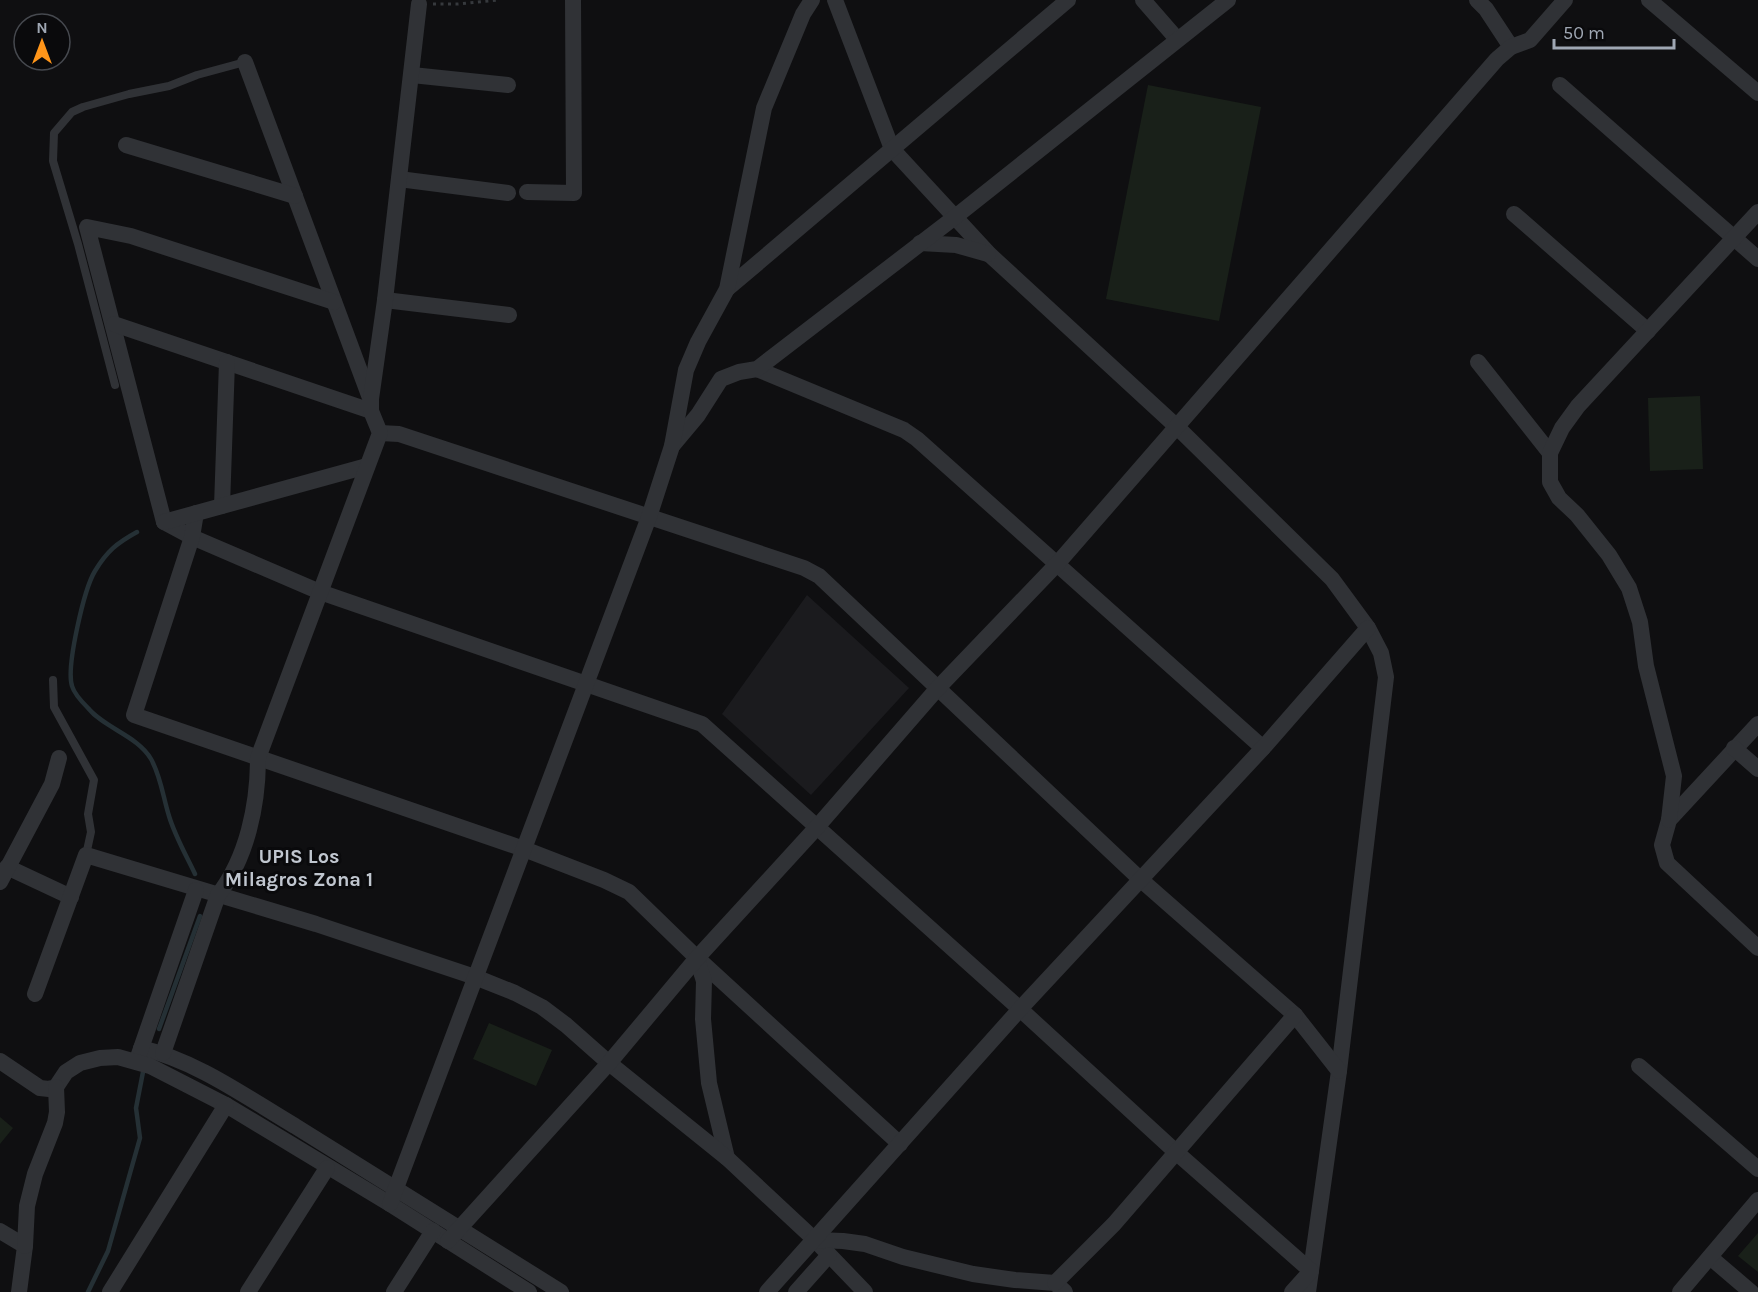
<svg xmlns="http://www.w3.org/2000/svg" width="1758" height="1292" font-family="Karla,sans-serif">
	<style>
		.built { fill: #1b1b1e }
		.green { fill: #192019 }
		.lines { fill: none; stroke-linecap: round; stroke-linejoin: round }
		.stream { stroke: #253035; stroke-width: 4.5 }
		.path { stroke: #36393d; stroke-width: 3; stroke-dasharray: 3 4.5; stroke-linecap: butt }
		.service { stroke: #303236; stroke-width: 8 }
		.minor { stroke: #303236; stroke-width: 16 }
		.labels { text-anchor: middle; stroke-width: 6; stroke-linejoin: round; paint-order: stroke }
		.neighbourhood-label { font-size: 20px; font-weight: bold; fill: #c0c6cf; stroke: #0a0a0c }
	</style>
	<rect width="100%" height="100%" fill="#0f0f11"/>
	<polygon class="built" points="807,595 909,688 811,795 722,714"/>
	<g class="green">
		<polygon points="1148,85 1261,107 1219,321 1106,299"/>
		<polygon points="1700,396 1703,469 1650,471 1648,398"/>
		<polygon points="489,1023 552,1050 536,1086 473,1059"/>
		<polygon points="0,1117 13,1128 0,1144"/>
		<polygon points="1758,1233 1758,1272 1738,1256"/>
	</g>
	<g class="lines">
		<g class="stream">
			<path d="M 137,532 C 117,543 107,551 95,571 C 84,589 66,667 72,686 C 74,693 83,703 88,708 C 104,728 138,736 151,759 C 161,777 163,797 169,816 C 175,836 186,855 195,874"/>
			<polyline points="159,1029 200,916"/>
			<polyline points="88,1292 108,1251 140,1138 136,1108 143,1072"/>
		</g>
		<polyline class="path" points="433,4 458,4 498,0"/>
		<g class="service">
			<polyline points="115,385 78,244 53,161 54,133 72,112 83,107 129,94 169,86 197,75 245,62"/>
			<polyline points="53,680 54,707 94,780 88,814 91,832 86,855"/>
		</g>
		<g class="minor">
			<polyline points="835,0 892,149 989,254 1177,427 1332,579 1368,628 1381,653 1386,677 1339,1071 1308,1292"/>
			<polyline points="1143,0 1177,39"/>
			<polyline points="1477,0 1486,9 1511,47"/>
			<polyline points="1649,0 1758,93"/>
			<polyline points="245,62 370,398"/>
			<polyline points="412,75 508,85"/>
			<polyline points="1560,85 1758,259"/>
			<polyline points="126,145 295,196"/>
			<polyline points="399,179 508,193"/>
			<polyline points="527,192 574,193 573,0"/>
			<polyline points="1514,214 1648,331"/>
			<polyline points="920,243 956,245 988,254"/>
			<polyline points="727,289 1068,0"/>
			<polyline points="385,300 509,315"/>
			<polyline points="334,302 131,236 87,227 164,522 192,537 320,592 702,724 1020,1009 1177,1153 1311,1271 1292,1292"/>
			<polyline points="114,324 371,411"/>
			<polyline points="1478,362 1550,453"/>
			<polyline points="757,369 904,430 917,439 1263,748"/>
			<polyline points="380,433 399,434 804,568 819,576 1140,879 1295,1015 1339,1071"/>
			<polyline points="672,446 698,415 721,379 739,372 757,369 955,217 1228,0"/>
			<polyline points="222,506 227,362"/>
			<polyline points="196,513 192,537 134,715 524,849 604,880 629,892 697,958 900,1144"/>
			<polyline points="164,522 367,466"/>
			<polyline points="1758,724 1669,820 1662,845 1667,863 1758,948"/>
			<polyline points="1734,748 1758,769"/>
			<polyline points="1669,820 1674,776 1646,666 1640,622 1629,588 1609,555 1577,515 1559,498 1550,482 1550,453 1562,428 1578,406 1758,212"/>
			<polyline points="7,867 71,897"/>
			<polyline points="0,882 52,784 59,758"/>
			<polyline points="697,959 704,981 703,1019 709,1083 727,1158"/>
			<polyline points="35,994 86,855 316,924 475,977 515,993 542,1007 566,1025 609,1063 727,1158 815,1240 865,1292"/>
			<path d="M 141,1048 C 197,1061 246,1097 295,1126 C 384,1181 472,1237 561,1292"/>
			<path d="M 163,1053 L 218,895 C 247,858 258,805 258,758 L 380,433 L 371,411 L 371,399 L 385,300 L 419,4"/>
			<polyline points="138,1057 196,890"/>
			<polyline points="0,1061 40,1088 49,1089 56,1087 66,1072 80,1063 100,1058 118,1057 150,1066 226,1105 390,1204 529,1292"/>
			<polyline points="1639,1066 1758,1169"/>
			<polyline points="390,1204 649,517 672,446 686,370 698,342 727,289 764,108 803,14 812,0"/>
			<polyline points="0,1231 25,1246 19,1292"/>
			<polyline points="815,1240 843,1241 865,1244 903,1257 973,1274 1015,1280 1055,1283 1065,1292"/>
			<polyline points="448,1241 609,1063 697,958 817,827 937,689 1057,564 1497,59 1511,47 1530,40 1565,0"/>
			<polyline points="25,1246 27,1206 35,1174 55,1123 57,1112 56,1087"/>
			<polyline points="1710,1257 1751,1292"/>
			<polyline points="1055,1283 1114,1224 1295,1015"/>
			<polyline points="110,1292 226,1105"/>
			<polyline points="248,1292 327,1168"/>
			<polyline points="394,1292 433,1231"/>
			<polyline points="767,1292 1020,1009 1263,748 1368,628"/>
			<polyline points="796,1292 829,1255"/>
			<polyline points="1680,1292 1758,1200"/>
		</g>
	</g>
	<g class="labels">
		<g class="neighbourhood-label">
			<text x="299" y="863">UPIS Los<tspan x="299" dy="23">Milagros Zona 1</tspan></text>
		</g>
	</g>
	<g transform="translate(42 42)"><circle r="28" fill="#0a0a0c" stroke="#46494f" stroke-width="1.5"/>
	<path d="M0-4.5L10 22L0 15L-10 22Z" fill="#ff9519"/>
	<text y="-9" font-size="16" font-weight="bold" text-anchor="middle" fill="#9fa7b3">N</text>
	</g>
	<path d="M1554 39v9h120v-9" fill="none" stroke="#9fa7b3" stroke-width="3"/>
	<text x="1563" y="39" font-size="18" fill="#9fa7b3" stroke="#0a0a0c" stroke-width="4.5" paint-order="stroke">50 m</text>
</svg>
